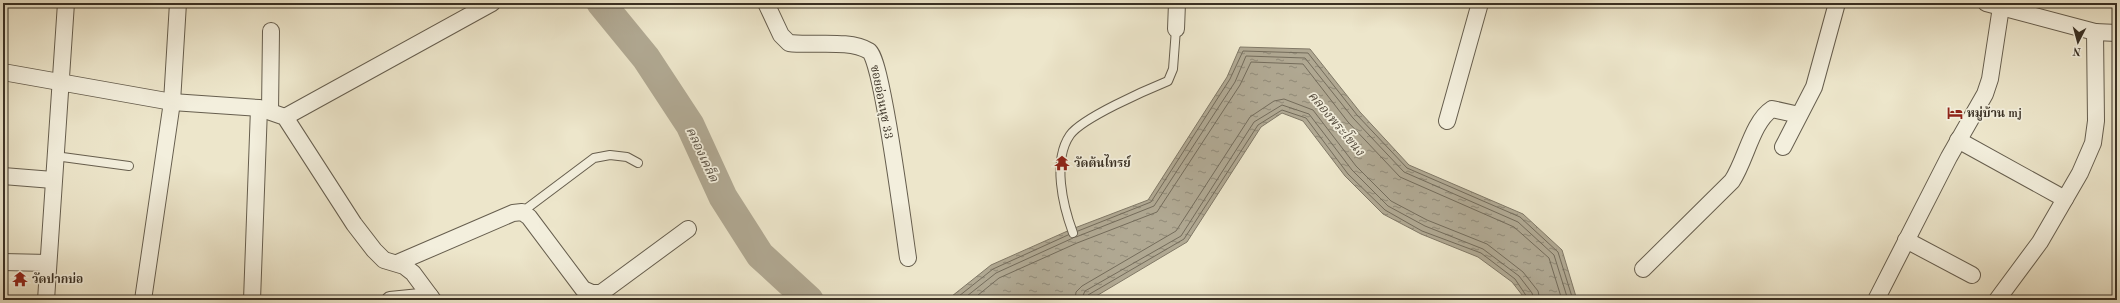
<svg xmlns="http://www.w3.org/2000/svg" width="2120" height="303" font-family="'Old Standard TT','Noto Serif Thai',serif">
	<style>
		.water { fill: url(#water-ripples); stroke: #807866 }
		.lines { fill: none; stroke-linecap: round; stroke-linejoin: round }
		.shore { stroke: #746c5b; stroke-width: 1 }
		.river { stroke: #b0a892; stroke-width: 29 }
		.lane-casing { stroke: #665e4e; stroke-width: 10 }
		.street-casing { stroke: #665e4e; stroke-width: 18 }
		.lane { stroke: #f3efdd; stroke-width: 8 }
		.street { stroke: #f3efdd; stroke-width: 16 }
		.labels { text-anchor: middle; stroke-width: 3.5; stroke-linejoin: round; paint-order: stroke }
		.street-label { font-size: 12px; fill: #393024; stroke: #f3efdd }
		.poi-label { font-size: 12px; font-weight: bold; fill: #393024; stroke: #f3efdd; text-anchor: start }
		.water-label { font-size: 13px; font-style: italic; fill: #574e40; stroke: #f3efdd }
	</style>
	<defs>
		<pattern id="water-ripples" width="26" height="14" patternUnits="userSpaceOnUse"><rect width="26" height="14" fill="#b0a892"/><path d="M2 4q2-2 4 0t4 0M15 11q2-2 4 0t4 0" fill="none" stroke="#908977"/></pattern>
	</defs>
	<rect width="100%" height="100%" fill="#ede6cb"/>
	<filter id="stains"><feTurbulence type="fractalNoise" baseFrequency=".005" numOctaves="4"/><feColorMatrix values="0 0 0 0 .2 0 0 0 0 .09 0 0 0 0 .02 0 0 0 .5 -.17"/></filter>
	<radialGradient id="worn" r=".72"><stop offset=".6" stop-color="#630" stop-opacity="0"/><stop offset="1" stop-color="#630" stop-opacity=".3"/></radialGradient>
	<polygon class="water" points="1240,47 1310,49 1360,112 1409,165 1523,214 1562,250 1577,300 1526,300 1512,282 1478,257 1421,234 1383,214 1345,176 1303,121 1282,113 1261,127 1187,242 1098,295 1085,300 947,300 991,265 1072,229 1148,200 1227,77"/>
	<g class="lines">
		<g class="shore">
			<polyline points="1078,231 1151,202 1230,79 1243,51 1308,53 1357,115 1407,168 1520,217 1558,252 1573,300"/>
			<polyline points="1076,237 1154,206 1235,82 1246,56 1305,58 1353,118 1404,172 1518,222 1554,255 1568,300"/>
			<polyline points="954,300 993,269 1068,235"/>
			<polyline points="962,300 996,273 1073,238"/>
			<polyline points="972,300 999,278 1077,243 1157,212 1240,85 1251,62 1303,64 1348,122 1400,177 1514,227 1549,258 1562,300"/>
			<polyline points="1075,300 1076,292 1082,286 1176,231 1250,117 1274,101 1284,99 1313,110 1356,166 1391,201 1427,220 1487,244 1523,272 1538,291 1540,300"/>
			<polyline points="1081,300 1085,291 1181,236 1254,122 1282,105 1309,114 1352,170 1388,206 1425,226 1483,249 1519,276 1532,293 1534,300"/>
			<polyline points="1086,300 1088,295 1184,239 1258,125 1282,110 1306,118 1348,174 1385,210 1422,231 1481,253 1515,279 1529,300"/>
		</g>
		<polyline class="river" points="601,3 646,58 690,125 723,197 760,255 809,300"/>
		<defs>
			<g id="lane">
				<polyline points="55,156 129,166"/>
				<polyline points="522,212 594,158 610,155 627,157 638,163"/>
				<path d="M 1073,233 C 1063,206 1052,161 1070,135 C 1082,118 1146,90 1168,81 L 1173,69 L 1176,29"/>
			</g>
			<g id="street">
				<path d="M 766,3 L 781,35 L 789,43 C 812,46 849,39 869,51 C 882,58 904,232 908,258"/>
				<polyline points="1986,3 2095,32 2096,121 2093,143 2080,173 2040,242 1997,300"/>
				<polyline points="1176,29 1177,3"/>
				<polyline points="2095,32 2117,33"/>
				<polyline points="3,72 172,102 259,108 285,117 354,224 374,250 384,260 404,266 413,273 433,300"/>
				<polyline points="270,111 271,31"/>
				<polyline points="285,117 492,3"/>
				<polyline points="1447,121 1480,3"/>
				<polyline points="1958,140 2065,199"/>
				<polyline points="1783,147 1814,87 1837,3"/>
				<polyline points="3,176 53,180"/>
				<polyline points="1906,240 1972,275"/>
				<polyline points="3,262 48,263"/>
				<polyline points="397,263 513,213 522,212 529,217 583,289 592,293 601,293 688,229"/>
				<path d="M 1643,269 L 1732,181 C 1746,160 1752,122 1772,109 L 1799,115"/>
				<polyline points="46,300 66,3"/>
				<polyline points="143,300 172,102 178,3"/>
				<polyline points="252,300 259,108"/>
				<polyline points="390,300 430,296"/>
				<polyline points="1876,300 1949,157 1985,94 1990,79 2001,7"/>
			</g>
		</defs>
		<use href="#lane" class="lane-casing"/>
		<use href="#street" class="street-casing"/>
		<use href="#lane" class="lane"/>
		<use href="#street" class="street"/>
	</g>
	<defs>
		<symbol id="hotel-bare" viewBox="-9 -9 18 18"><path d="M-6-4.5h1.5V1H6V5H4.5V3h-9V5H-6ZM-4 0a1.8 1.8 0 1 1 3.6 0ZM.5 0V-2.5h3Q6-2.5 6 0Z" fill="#8f2418" stroke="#f3efdd" stroke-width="2.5" paint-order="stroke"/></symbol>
		<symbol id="temple-bare" viewBox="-9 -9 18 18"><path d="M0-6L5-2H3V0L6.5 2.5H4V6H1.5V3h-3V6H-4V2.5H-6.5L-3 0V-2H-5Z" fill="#8f2418" stroke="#f3efdd" stroke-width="2.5" paint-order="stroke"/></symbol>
	</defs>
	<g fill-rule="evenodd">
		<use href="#hotel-bare" x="1944" y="102" width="22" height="22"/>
		<use href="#temple-bare" x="1051" y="152" width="22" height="22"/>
		<use href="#temple-bare" x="9" y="268" width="22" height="22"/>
	</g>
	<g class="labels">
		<g class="street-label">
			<text transform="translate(882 102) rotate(79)" y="4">ซอยอ่อนนุช 33</text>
		</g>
		<g class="poi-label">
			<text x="1967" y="117">หมู่บ้าน mj</text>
			<text x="1074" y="167">วัดต้นไทรย์</text>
			<text x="32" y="283">วัดปากบ่อ</text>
		</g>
		<g class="water-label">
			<text transform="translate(1337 123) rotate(50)" y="5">คลองพระโขนง</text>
			<text transform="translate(703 154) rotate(65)" y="5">คลองเคล็ด</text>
		</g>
	</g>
	<rect width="2120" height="303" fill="none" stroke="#ede6cb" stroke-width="16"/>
	<rect x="4" y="4" width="2112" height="295" fill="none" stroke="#393024" stroke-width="2"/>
	<rect x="8" y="8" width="2104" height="287" fill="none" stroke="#393024"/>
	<g transform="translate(2078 42) rotate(186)" stroke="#f3efdd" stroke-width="3" paint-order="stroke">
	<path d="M0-3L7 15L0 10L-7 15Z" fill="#393024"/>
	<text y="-6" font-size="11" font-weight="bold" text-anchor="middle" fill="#393024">N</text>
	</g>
	<rect width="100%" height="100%" filter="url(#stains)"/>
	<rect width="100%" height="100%" fill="url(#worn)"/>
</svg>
